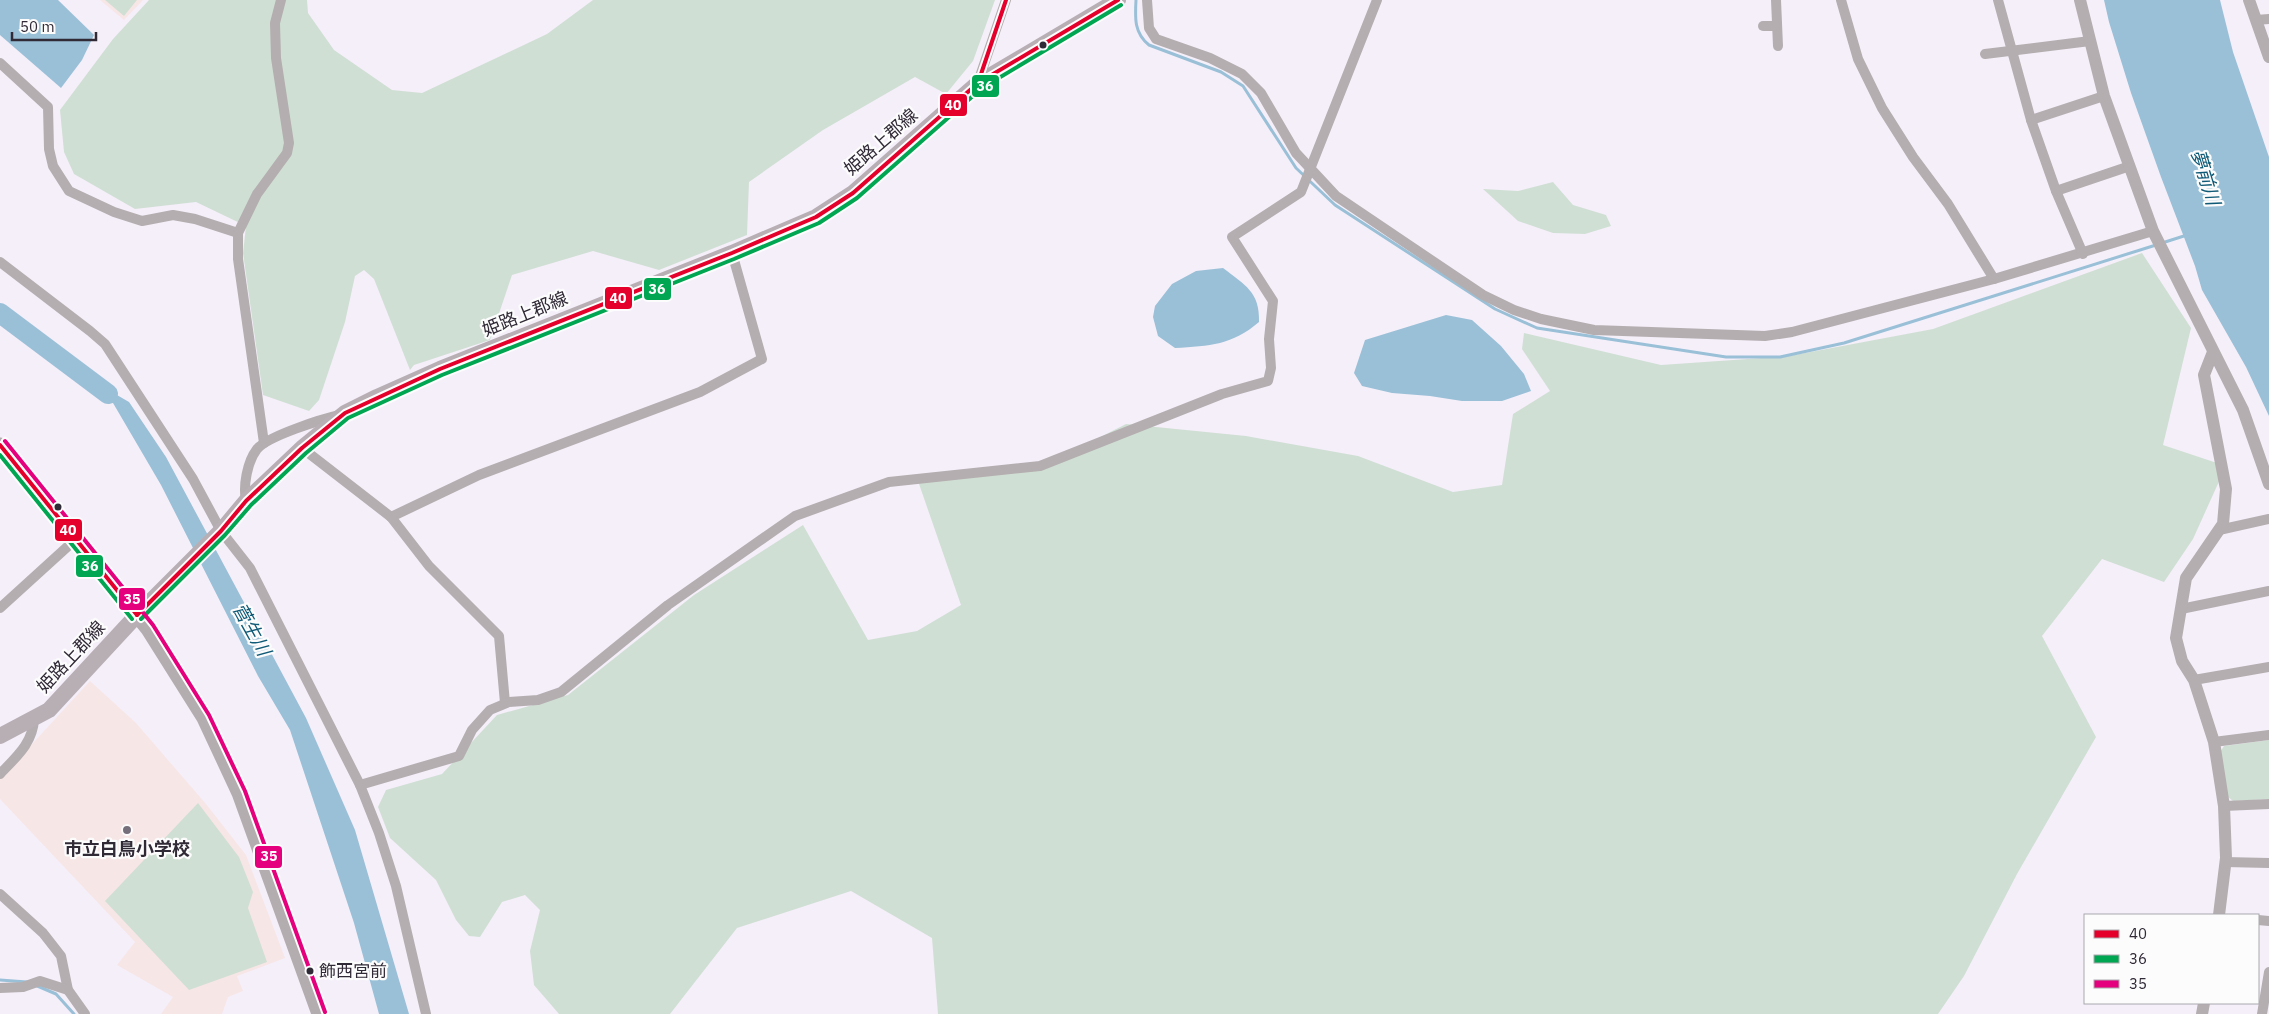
<svg xmlns="http://www.w3.org/2000/svg" width="2269" height="1014" font-family="'IBM Plex Sans','Noto Sans JP',sans-serif">
	<style>
		.education { fill: #f7e6e6 }
		.green { fill: #d0dfd4 }
		.water { fill: #9ac0d7 }
		.lines { fill: none; stroke-linecap: round; stroke-linejoin: round }
		.stream { stroke: #9ac0d7; stroke-width: 3 }
		.river { stroke: #9ac0d7; stroke-width: 20 }
		.minor { stroke: #b4aeb0; stroke-width: 10 }
		.tertiary { stroke: #b4aeb0; stroke-width: 12 }
		.secondary { stroke: #b4adb0; stroke-width: 15 }
		.primary { stroke: #b8afb5; stroke-width: 16 }
		.bus-1-casing { stroke: #fcfcfc; stroke-width: 8 }
		.bus-2-casing { stroke: #fcfcfc; stroke-width: 8 }
		.bus-3-casing { stroke: #fcfcfc; stroke-width: 8 }
		.bus-1 { stroke: #e4002b; stroke-width: 4 }
		.bus-2 { stroke: #00a651; stroke-width: 4 }
		.bus-3 { stroke: #e5007d; stroke-width: 4 }
		.bus-dot { fill: #302936; stroke: #fcfcfc; stroke-width: 2 }
		.poi-dot { fill: #756e7b; stroke: #fcfcfc; stroke-width: 2 }
		.labels { text-anchor: middle; stroke-width: 4.5; stroke-linejoin: round; paint-order: stroke }
		.bus-label { font-size: 17px; fill: #302936; stroke: #fcfcfc; text-anchor: start }
		.street-label { font-size: 18px; fill: #302936; stroke: #fcfcfc }
		.poi-label { font-size: 18px; font-weight: bold; fill: #302936; stroke: #fcfcfc }
		.water-label { font-size: 19px; font-style: italic; fill: #0f5a76; stroke: #fcfcfc }
		.line-badge { stroke: #fcfcfc; stroke-width: 2 }
		.badge-label { font-size: 14px; text-anchor: middle; font-weight: bold; fill: #fff }
	</style>
	<rect width="100%" height="100%" fill="#f5effa"/>
	<g class="education">
		<polygon points="100,0 143,0 124,20"/>
		<polygon points="90,681 136,723 206,804 246,855 285,958 237,976 243,991 228,997 222,1014 161,1014 173,997 117,965 135,942 0,799 0,779"/>
	</g>
	<g class="green">
		<polygon points="105,0 137,0 124,16"/>
		<polygon points="149,0 307,0 308,13 334,50 392,90 422,93 547,34 593,0 995,0 973,61 946,94 915,77 823,130 749,182 747,235 659,270 593,251 512,275 490,340 414,365 410,370 374,279 364,270 355,276 345,322 319,400 309,411 263,395 243,253 246,226 196,202 135,209 74,174 64,152 60,110 113,39"/>
		<polygon points="1553,182 1573,205 1606,215 1611,226 1585,234 1553,233 1518,221 1483,189 1518,191"/>
		<polygon points="2142,253 2191,328 2163,445 2226,466 2193,539 2164,582 2102,559 2042,636 2096,737 2017,874 1964,976 1938,1014 938,1014 932,938 851,891 737,928 670,1014 559,1014 534,985 530,951 540,910 525,895 502,902 480,937 469,936 456,920 436,880 390,838 378,807 386,790 442,774 497,715 568,695 694,595 803,525 868,640 917,631 961,605 918,481 1049,463 1126,424 1246,436 1358,456 1453,492 1502,485 1513,414 1550,391 1522,349 1524,333 1661,365 1789,356 1933,329"/>
		<polygon points="2269,740 2269,799 2233,801 2228,797 2220,752 2224,746"/>
		<polygon points="198,803 239,857 253,892 248,908 267,962 189,990 105,901"/>
	</g>
	<g class="water">
		<polygon points="0,0 58,0 94,35 82,60 61,88 0,35"/>
		<polygon points="2104,0 2220,0 2233,52 2269,157 2269,416 2246,367 2202,290 2195,266 2161,177 2131,93 2109,22"/>
		<path d="M 1223,268 C 1245,285 1260,292 1259,322 C 1232,345 1210,346 1175,348 L 1158,336 L 1153,317 L 1155,306 L 1172,284 L 1196,271 Z"/>
		<polygon points="1446,315 1472,320 1501,346 1524,374 1531,391 1502,401 1462,401 1430,396 1392,393 1362,386 1354,373 1365,340"/>
		<polygon points="86,377 129,402 166,457 306,718 355,830 409,1014 379,1014 354,923 290,730 258,676 161,485 113,403"/>
	</g>
	<g class="lines">
		<g class="stream">
			<path d="M 1136,0 C 1135,18 1134,33 1149,45 L 1221,72 L 1243,86 L 1296,168 L 1335,205 L 1495,309 L 1537,328 L 1726,357 L 1780,357 L 1844,343 L 2156,245"/>
			<polyline points="2162,243 2187,235"/>
			<polyline points="0,980 27,982"/>
			<polyline points="35,985 56,994 74,1014"/>
		</g>
		<polyline class="river" points="0,313 108,394"/>
		<g class="minor">
			<polyline points="1147,0 1149,28 1156,39 1210,58 1242,74 1261,93 1296,153 1336,196 1483,295 1514,310 1541,319 1594,330 1765,336 1792,332 1994,279 2153,231"/>
			<polyline points="1776,0 1778,46"/>
			<polyline points="1841,0 1858,59 1882,108 1913,157 1948,204 1994,279"/>
			<polyline points="1998,0 2031,120 2056,191 2083,254"/>
			<polyline points="2256,20 2269,19"/>
			<polyline points="1763,26 1775,26"/>
			<polyline points="1985,54 2090,41"/>
			<polyline points="0,63 48,107 49,149 53,166 69,191 114,212 142,221 173,215 195,219 238,233"/>
			<polyline points="978,82 1006,0"/>
			<polyline points="2031,120 2104,96"/>
			<polyline points="2056,191 2130,166"/>
			<polyline points="0,262 90,331 105,344 193,479 221,531 250,568 360,785 379,833 396,886 426,1014"/>
			<polyline points="264,443 238,259 238,233 257,194 287,153 289,143 276,58 275,23 281,0"/>
			<polyline points="302,448 391,517 479,475 700,392 762,359 732,253"/>
			<path d="M 246,501 C 243,486 247,462 257,449 C 268,436 322,419 340,415"/>
			<polyline points="391,517 429,566 499,636 505,703"/>
			<polyline points="2219,530 2269,519"/>
			<polyline points="0,608 77,538"/>
			<polyline points="2181,609 2269,591"/>
			<polyline points="2194,680 2269,667"/>
			<polyline points="2214,742 2269,735"/>
			<path d="M 0,774 C 16,757 33,743 34,719"/>
			<polyline points="360,785 459,756 472,730 490,710 509,702 538,700 561,692 668,605 795,516 889,482 1040,466 1222,394 1268,381 1271,368 1269,339 1273,301 1232,237 1301,192 1377,0"/>
			<polyline points="2224,806 2269,804"/>
			<polyline points="2225,862 2269,863"/>
			<polyline points="0,894 43,933 61,956 68,990 85,1014"/>
			<polyline points="2258,920 2269,921"/>
			<polyline points="0,988 23,987 40,981 68,990"/>
			<polyline points="2262,1014 2269,972"/>
		</g>
		<g class="tertiary">
			<polyline points="2080,0 2104,96 2153,231 2243,410 2269,484"/>
			<polyline points="2249,0 2269,57"/>
			<polyline points="2213,352 2204,375 2226,489 2223,524 2186,578 2176,638 2182,661 2194,680 2214,742 2224,806 2226,858 2219,915"/>
			<polyline points="2202,1014 2204,1003"/>
		</g>
		<polyline class="secondary" points="0,445 148,629 204,718 239,793 319,1014"/>
		<polyline class="primary" points="0,736 49,710 137,615 221,531 246,501 302,448 345,413 377,397 440,369 732,253 816,217 853,193 978,83 1118,0"/>
		<defs>
			<g id="bus-1">
				<polyline points="978,83 1006,0"/>
				<polyline points="0,445 137,615"/>
				<polyline points="137,615 221,531 246,501 302,448 345,413 440,369 732,253 816,217 853,193 978,83 1118,0"/>
			</g>
			<g id="bus-2">
				<polyline points="0,455 132,619"/>
				<polyline points="141,619 225,535 251,505 306,453 348,418 442,375 734,259 819,223 857,198 982,88 1121,5"/>
			</g>
			<polyline id="bus-3" points="5,441 153,625 209,715 245,791 325,1012"/>
		</defs>
		<use href="#bus-1" class="bus-1-casing"/>
		<use href="#bus-2" class="bus-2-casing"/>
		<use href="#bus-3" class="bus-3-casing"/>
		<use href="#bus-1" class="bus-1"/>
		<use href="#bus-2" class="bus-2"/>
		<use href="#bus-3" class="bus-3"/>
	</g>
	<g class="bus-dot">
		<circle cx="1043" cy="45" r="4.5"/>
		<circle cx="58" cy="507" r="4.5"/>
		<circle cx="310" cy="971" r="4.5"/>
	</g>
	<circle class="poi-dot" cx="127" cy="830" r="5"/>
	<g class="labels">
		<g class="bus-label">
			<text x="319" y="977">飾西宮前</text>
		</g>
		<g class="street-label">
			<text transform="translate(881 142) rotate(-41)" y="6">姫路上郡線</text>
			<text transform="translate(525 314) rotate(-22)" y="6">姫路上郡線</text>
			<text transform="translate(71 657) rotate(-47)" y="6">姫路上郡線</text>
		</g>
		<g class="poi-label">
			<text x="127" y="855">市立白鳥小学校</text>
		</g>
		<g class="water-label">
			<text transform="translate(2206 177) rotate(73)" y="7">夢前川</text>
			<text transform="translate(252 629) rotate(61)" y="7">菅生川</text>
		</g>
	</g>
	<g class="line-badge">
		<rect x="971" y="74" width="29" height="24" rx="5" fill="#00a651"/>
		<rect x="939" y="93" width="29" height="24" rx="5" fill="#e4002b"/>
		<rect x="643" y="277" width="29" height="24" rx="5" fill="#00a651"/>
		<rect x="604" y="286" width="29" height="24" rx="5" fill="#e4002b"/>
		<rect x="54" y="518" width="29" height="24" rx="5" fill="#e4002b"/>
		<rect x="75" y="554" width="29" height="24" rx="5" fill="#00a651"/>
		<rect x="118" y="587" width="28" height="24" rx="5" fill="#e5007d"/>
		<rect x="254" y="845" width="29" height="24" rx="5" fill="#e5007d"/>
	</g>
	<g class="badge-label">
		<text x="985" y="91">36</text>
		<text x="953" y="110">40</text>
		<text x="657" y="294">36</text>
		<text x="618" y="303">40</text>
		<text x="68" y="535">40</text>
		<text x="90" y="571">36</text>
		<text x="132" y="604">35</text>
		<text x="269" y="861">35</text>
	</g>
	<rect x="2084" y="914" width="175" height="90" fill="#fcfcfc" stroke="#aaa8ad"/>
	<rect x="2094" y="930" width="25" height="8" fill="#e4002b" stroke="#aaa8ad"/>
	<text x="2129" y="939" font-size="15" fill="#302936">40</text>
	<rect x="2094" y="955" width="25" height="8" fill="#00a651" stroke="#aaa8ad"/>
	<text x="2129" y="964" font-size="15" fill="#302936">36</text>
	<rect x="2094" y="980" width="25" height="8" fill="#e5007d" stroke="#aaa8ad"/>
	<text x="2129" y="989" font-size="15" fill="#302936">35</text>
	<path d="M12 32v8h84v-8" fill="none" stroke="#302936" stroke-width="2.5"/>
	<text x="20" y="32" font-size="15" fill="#302936" stroke="#fcfcfc" stroke-width="4" paint-order="stroke">50 m</text>
</svg>
